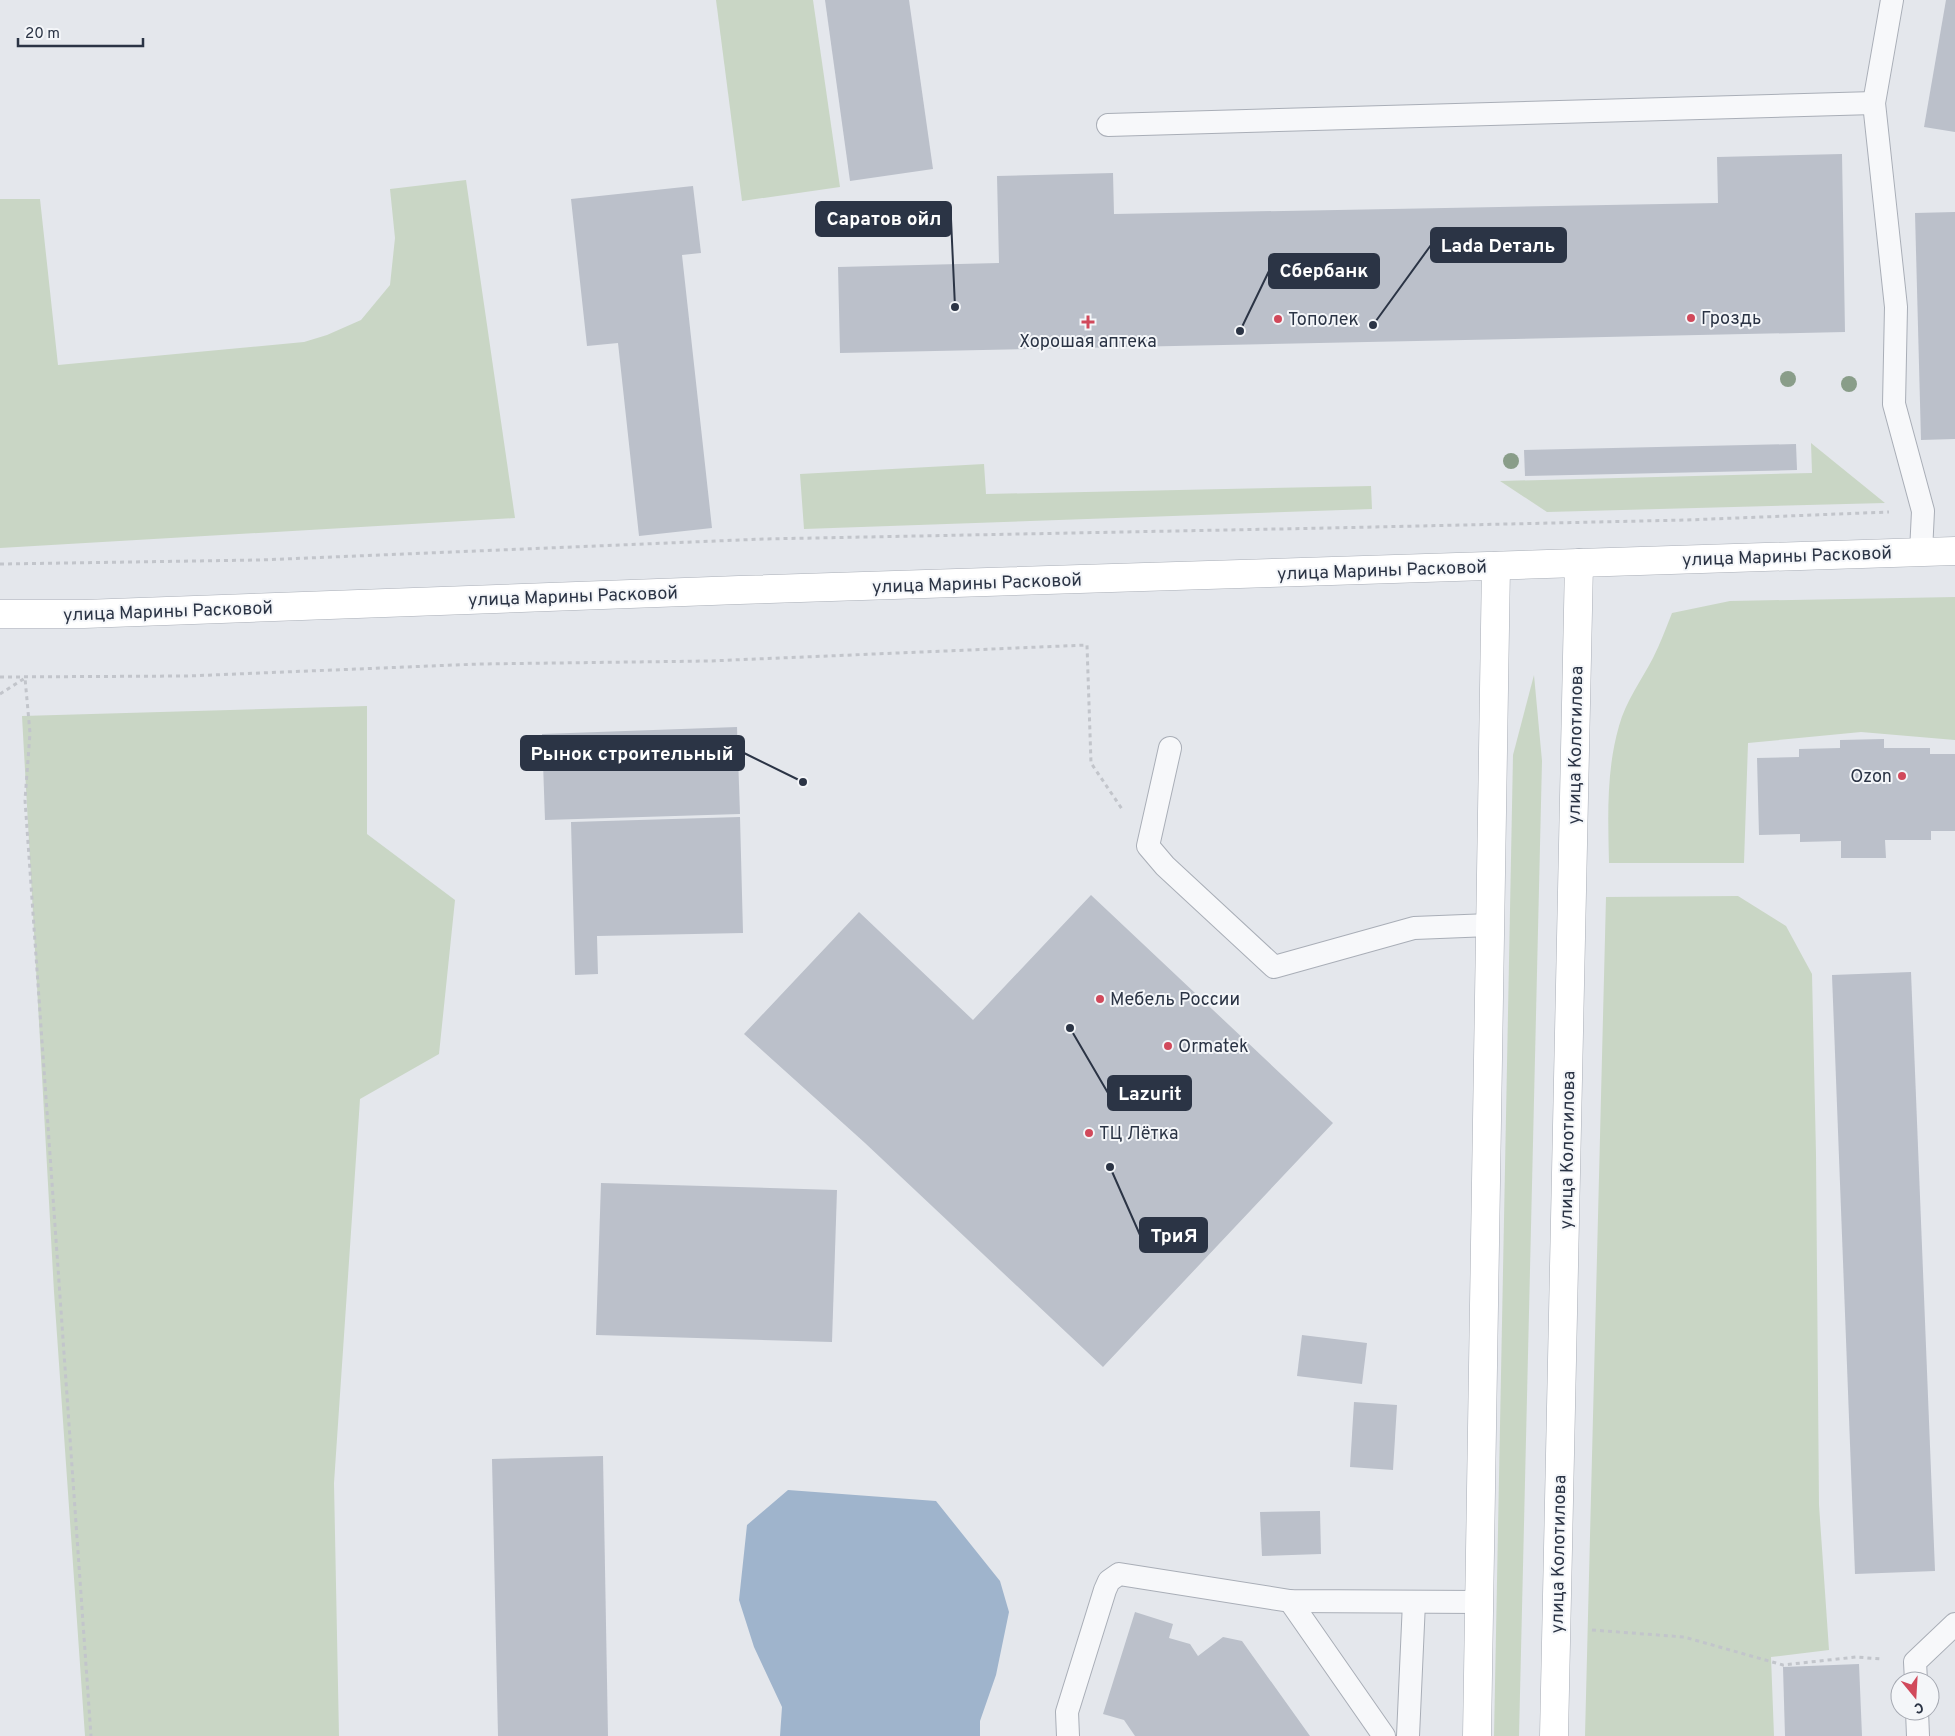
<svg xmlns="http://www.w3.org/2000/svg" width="1955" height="1736" font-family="Overpass,sans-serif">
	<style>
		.green { fill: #c9d6c5 }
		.water { fill: #9fb4cc }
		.building { fill: #bbc0ca }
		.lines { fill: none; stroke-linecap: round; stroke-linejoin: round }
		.lane-casing { stroke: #a9aeb7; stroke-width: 24 }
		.secondary-casing { stroke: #a9aeb7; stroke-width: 29 }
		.path { stroke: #c2c5cb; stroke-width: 3; stroke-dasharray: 4 4; stroke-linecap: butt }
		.lane { stroke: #f7f8fa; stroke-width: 22 }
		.secondary { stroke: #fff; stroke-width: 28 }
		.tree { fill: #899d89 }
		.poi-dot { fill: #d1495b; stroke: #f4f6f9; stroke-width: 2 }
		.labels { text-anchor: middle; stroke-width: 4; stroke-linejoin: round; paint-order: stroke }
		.poi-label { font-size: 18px; fill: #2b3445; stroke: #f4f6f9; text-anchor: start }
		.street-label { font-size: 18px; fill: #2b3445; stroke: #f4f6f9 }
		.leader { fill: none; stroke: #2b3445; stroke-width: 2 }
		.callout-dot { fill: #2b3445; stroke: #f4f6f9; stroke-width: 2 }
		.callout { fill: #2b3445; stroke: #2b3445; stroke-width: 2 }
		.callout-label { font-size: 19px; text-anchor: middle; font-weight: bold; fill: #fff }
	</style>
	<rect width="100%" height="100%" fill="#e4e7ec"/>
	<g class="green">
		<polygon points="716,0 813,0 840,187 742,201"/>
		<polygon points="466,180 515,518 0,548 0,199 40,199 58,365 304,342 327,335 361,320 390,285 395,238 390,189"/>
		<polygon points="1811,443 1885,503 1547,512 1500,481 1812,473"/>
		<polygon points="984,464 986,494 1371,486 1372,509 804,529 800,474"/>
		<path d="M 1955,597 L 1955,740 L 1861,732 L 1748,743 L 1744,863 L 1609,863 C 1608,818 1606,771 1619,726 C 1626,701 1641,681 1653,658 C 1660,644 1666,628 1672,613 L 1730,601 Z"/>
		<polygon points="1534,675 1542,761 1519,1736 1494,1736 1513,755"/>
		<polygon points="367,706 367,834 455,900 439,1054 360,1099 334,1483 339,1736 85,1736 54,1292 22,716"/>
		<polygon points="1738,896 1786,926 1812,974 1816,1154 1819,1505 1829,1650 1771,1657 1774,1736 1585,1736 1606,897"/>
	</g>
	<polygon class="water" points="788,1490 936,1501 1000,1581 1009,1612 996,1675 980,1721 980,1736 780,1736 782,1707 754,1647 739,1600 747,1525"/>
	<g class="building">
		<polygon points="825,0 909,0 933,169 850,181"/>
		<polygon points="1946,0 1955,0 1955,132 1924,127"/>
		<polygon points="1842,154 1845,332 840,353 838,267 999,263 997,176 1113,173 1114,214 1718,203 1717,157"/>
		<polygon points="693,186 701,253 682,255 712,528 639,536 618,343 587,346 571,199"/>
		<polygon points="1955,212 1955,439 1921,440 1915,213"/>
		<polygon points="1796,444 1797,470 1525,476 1524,450"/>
		<polygon points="737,727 740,814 545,820 542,734"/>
		<polygon points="1884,739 1884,748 1930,748 1930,754 1955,754 1955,831 1931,831 1931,840 1885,840 1886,858 1841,858 1841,841 1800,842 1800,834 1759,835 1757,758 1799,757 1799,749 1840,748 1840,740"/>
		<polygon points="740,817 743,933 597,936 598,974 575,975 571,822"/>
		<polygon points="1091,895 1333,1123 1103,1367 865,1143 744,1034 859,912 973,1020"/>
		<polygon points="1911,972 1935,1571 1855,1574 1832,975"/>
		<polygon points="601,1183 837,1190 832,1342 596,1335"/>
		<polygon points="1302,1335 1367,1343 1362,1384 1297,1376"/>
		<polygon points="1354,1402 1397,1405 1393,1470 1350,1467"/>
		<polygon points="603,1456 608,1736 498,1736 492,1459"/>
		<polygon points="1320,1511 1321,1554 1262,1556 1260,1512"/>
		<polygon points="1135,1612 1173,1624 1169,1638 1190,1644 1198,1656 1223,1637 1242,1641 1310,1736 1135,1736 1124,1720 1103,1714"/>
		<polygon points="1859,1664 1862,1736 1785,1736 1783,1667"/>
	</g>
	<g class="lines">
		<defs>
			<g id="lane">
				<polyline points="1892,0 1874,103 1896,307 1894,404 1923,511 1921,552"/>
				<polyline points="1108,125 1874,103"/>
				<polyline points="1170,748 1148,846 1165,866 1274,967 1414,928 1490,925"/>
				<polyline points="1290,1601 1384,1736"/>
				<polyline points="1916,1681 1915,1662 1955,1624"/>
				<polyline points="1917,1711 1918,1736"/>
				<polyline points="1068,1736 1067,1712 1105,1590 1109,1581 1119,1574 1290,1601 1479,1602"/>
				<polyline points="1408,1736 1414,1602"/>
			</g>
			<g id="secondary">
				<polyline points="0,614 84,614 739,590 1955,551"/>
				<polyline points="1477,1736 1496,566"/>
				<polyline points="1554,1736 1579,563"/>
			</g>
		</defs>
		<use href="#lane" class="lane-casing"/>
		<use href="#secondary" class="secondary-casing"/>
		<g class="path">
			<polyline points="0,564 260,560 763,539 1329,528 1686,520 1889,512"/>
			<polyline points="0,677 187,676 479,664 709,661 1087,645 1091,763 1122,809"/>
			<polyline points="0,694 25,678 30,733 25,800 91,1736"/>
			<polyline points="1592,1630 1684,1637 1783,1665 1856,1657 1881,1659"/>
		</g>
		<use href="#lane" class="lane"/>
		<use href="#secondary" class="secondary"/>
	</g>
	<g class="tree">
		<circle cx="1788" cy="379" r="8"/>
		<circle cx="1849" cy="384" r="8"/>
		<circle cx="1511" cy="461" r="8"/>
	</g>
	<g class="poi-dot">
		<circle cx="1691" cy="318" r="5"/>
		<circle cx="1278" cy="319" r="5"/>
		<path d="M1085.5 314.5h5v5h5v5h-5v5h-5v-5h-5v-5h5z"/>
		<circle cx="1902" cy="776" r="5"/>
		<circle cx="1100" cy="999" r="5"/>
		<circle cx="1168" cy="1046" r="5"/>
		<circle cx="1089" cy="1133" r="5"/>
	</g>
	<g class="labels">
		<g class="poi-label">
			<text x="1701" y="324">Гроздь</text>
			<text x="1288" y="325">Тополек</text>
			<text x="1088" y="347" text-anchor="middle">Хорошая аптека</text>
			<text x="1892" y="782" text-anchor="end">Ozon</text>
			<text x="1110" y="1005">Мебель России</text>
			<text x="1178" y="1052">Ormatek</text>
			<text x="1099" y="1139">ТЦ Лётка</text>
		</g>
		<g class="street-label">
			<text transform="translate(1787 556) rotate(-2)" y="6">улица Марины Расковой</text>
			<text transform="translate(1382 570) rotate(-2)" y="6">улица Марины Расковой</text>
			<text transform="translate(977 583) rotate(-2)" y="6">улица Марины Расковой</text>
			<text transform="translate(573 596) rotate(-2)" y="6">улица Марины Расковой</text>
			<text transform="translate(168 611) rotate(-2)" y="6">улица Марины Расковой</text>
			<text transform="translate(1575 745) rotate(-89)" y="6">улица Колотилова</text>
			<text transform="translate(1567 1150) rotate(-89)" y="6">улица Колотилова</text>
			<text transform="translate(1558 1554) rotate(-89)" y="6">улица Колотилова</text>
		</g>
	</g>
	<path class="leader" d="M955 307L951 219M1373 325L1431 245M1240 331L1269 271M803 782L744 753M1070 1028L1108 1093M1110 1167L1140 1235"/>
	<g class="callout-dot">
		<circle cx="955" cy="307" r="5"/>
		<circle cx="1373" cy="325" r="5"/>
		<circle cx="1240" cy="331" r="5"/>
		<circle cx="803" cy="782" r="5"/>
		<circle cx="1070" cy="1028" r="5"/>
		<circle cx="1110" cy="1167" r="5"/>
	</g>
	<g class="callout">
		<rect x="816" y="202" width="135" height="34" rx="5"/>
		<rect x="1431" y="228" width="135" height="34" rx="5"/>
		<rect x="1269" y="254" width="110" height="34" rx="5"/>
		<rect x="521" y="736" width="223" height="34" rx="5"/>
		<rect x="1108" y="1076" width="83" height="34" rx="5"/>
		<rect x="1140" y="1218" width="67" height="34" rx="5"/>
	</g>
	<g class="callout-label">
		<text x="884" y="225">Саратов ойл</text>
		<text x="1498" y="252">Lada Dеталь</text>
		<text x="1324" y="277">Сбербанк</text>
		<text x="632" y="760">Рынок строительный</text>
		<text x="1150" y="1100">Lazurit</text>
		<text x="1174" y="1242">ТриЯ</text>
	</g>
	<g transform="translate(1915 1696) rotate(162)"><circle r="24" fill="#f4f6f9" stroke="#a4a8b1"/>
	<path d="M0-4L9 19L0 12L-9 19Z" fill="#d1495b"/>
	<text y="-8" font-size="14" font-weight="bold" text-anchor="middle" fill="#2b3445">С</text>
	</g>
	<path d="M18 38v8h125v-8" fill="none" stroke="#2b3445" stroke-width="2.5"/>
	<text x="25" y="38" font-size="15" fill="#2b3445" stroke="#f4f6f9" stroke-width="4" paint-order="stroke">20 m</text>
</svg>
